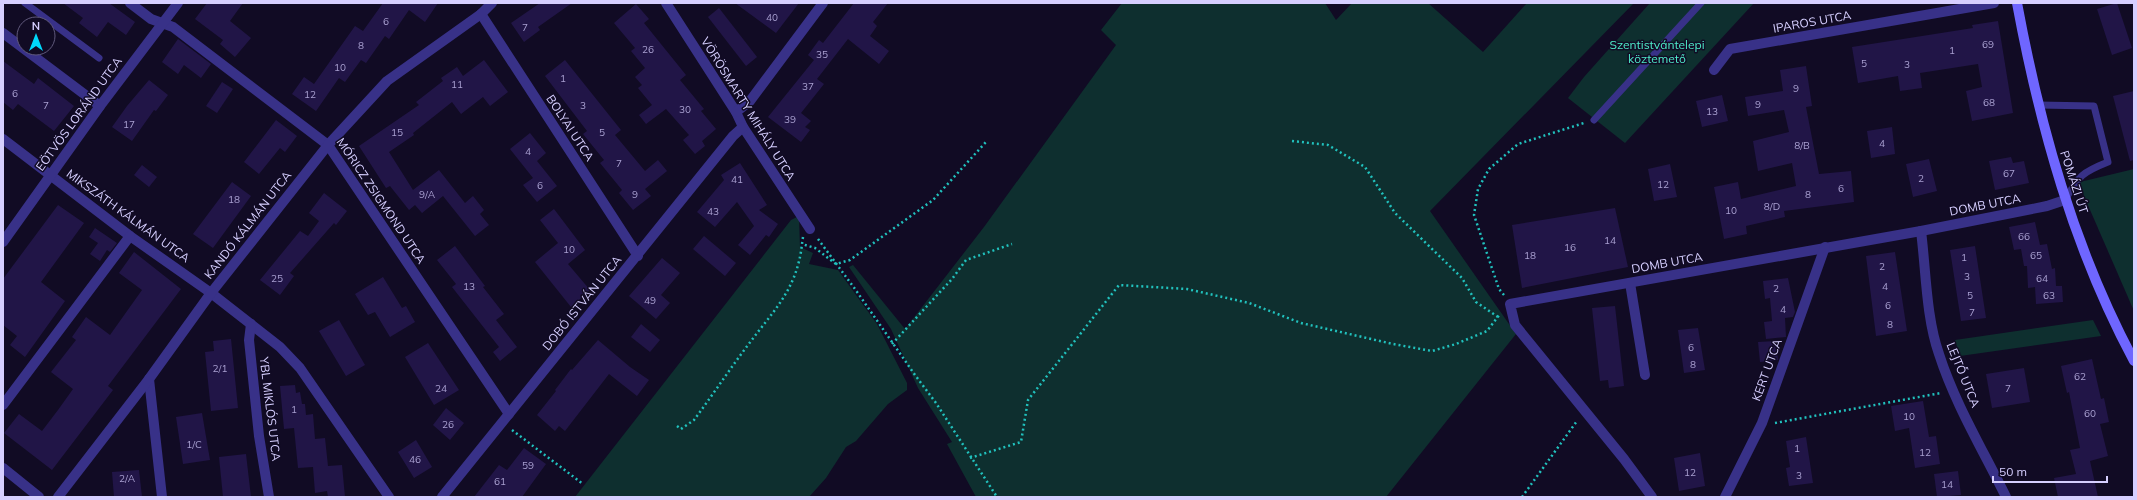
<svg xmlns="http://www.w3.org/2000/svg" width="2137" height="500" font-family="Mulish,sans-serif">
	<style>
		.green { fill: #0e2f2f }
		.building { fill: #211547 }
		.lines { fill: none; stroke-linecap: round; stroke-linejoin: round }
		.path { stroke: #21c1bd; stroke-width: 2.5; stroke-dasharray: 2 3; stroke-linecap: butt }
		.lane { stroke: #383188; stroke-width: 7 }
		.street { stroke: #383188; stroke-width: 10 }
		.secondary { stroke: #6f66ff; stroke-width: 10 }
		.labels { text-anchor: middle; stroke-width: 3; stroke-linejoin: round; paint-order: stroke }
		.number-label { font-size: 10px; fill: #a9a0d1 }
		.street-label { font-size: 12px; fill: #d6cfff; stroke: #110b24 }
		.park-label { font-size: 12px; fill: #4eecca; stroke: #110b24 }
	</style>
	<rect width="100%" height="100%" fill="#110b24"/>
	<g class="green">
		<polygon points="1122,3 1325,3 1336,20 1352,3 1428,3 1483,52 1527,3 1634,3 1430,211 1516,334 1386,497 976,497 947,444 952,442 918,388 891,329 849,267 853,265 905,329 984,227 1116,45 1101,30"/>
		<polygon points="1650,3 1754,3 1625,143 1568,98 1584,77"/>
		<polygon points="2134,169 2134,311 2084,196 2080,182"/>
		<polygon points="799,216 800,247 813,253 809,264 838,270 877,324 907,383 907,390 888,404 856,441 846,447 826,478 809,497 575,497 791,220"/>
		<polygon points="2093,320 2101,336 1960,356 1955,340"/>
	</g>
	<g class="building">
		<polygon points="63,3 109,3 135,22 126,35 108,22 97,37 79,23 83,18"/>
		<polygon points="207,3 243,3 230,21 251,38 235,57 220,44 223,40 195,19"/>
		<polygon points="383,3 438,3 425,22 409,10 389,39 385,36 366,63 361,60 345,82 339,78 316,111 292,94 304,77 314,84 355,26 363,31"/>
		<polygon points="540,3 572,3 538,27 540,30 524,42 511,23"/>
		<polygon points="735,3 799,3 776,33"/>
		<polygon points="854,3 888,3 873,22 877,26 870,36 889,51 879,64 848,39 817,79 824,84 801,113 811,121 805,127 810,130 801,142 768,117 814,60 808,55 819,40 823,43"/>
		<polygon points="2117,3 2132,48 2112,55 2097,9"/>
		<polygon points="636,4 649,19 644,23 686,75 680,80 704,109 701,111 716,129 702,141 705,146 695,154 683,140 689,135 666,109 646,124 639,115 652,105 638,88 642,85 635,77 645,68 631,51 635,48 614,23"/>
		<polygon points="719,8 757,57 746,66 708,17"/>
		<polygon points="1998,21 2013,113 1972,121 1966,91 1982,87 1978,64 1920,73 1922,88 1900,91 1898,76 1858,83 1852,47 1973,28 1972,25"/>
		<polygon points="178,39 211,64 201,78 184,65 178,74 162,62"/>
		<polygon points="484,60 508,92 490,106 483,97 461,114 452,102 413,133 414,135 389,152 413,190 439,170 465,203 473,196 484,210 480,214 489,225 475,236 443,196 422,213 415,205 409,210 390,186 386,188 359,146 419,105 416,102 443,81 441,78 457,67 463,76"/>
		<polygon points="565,60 621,130 615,135 645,171 658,160 667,171 645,189 651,196 633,210 619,193 622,190 600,163 604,160 583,134 587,131 545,76"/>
		<polygon points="3,61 34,84 38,78 74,106 54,131 18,104 13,110 3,102"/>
		<polygon points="1806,66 1812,106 1806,107 1819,174 1851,171 1854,202 1784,211 1785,217 1746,226 1747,234 1724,239 1714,187 1738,182 1741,199 1796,186 1792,163 1758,171 1753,141 1789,132 1784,110 1748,116 1745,97 1783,91 1780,70"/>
		<polygon points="149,80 168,95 156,111 154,110 132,141 112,127 127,106"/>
		<polygon points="222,82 233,89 217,113 206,106"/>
		<polygon points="2134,91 2134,160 2130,161 2113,96"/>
		<polygon points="1722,95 1728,121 1702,127 1696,101"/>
		<polygon points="276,120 297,136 285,152 280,148 259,174 244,162"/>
		<polygon points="1892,127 1895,154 1871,158 1867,131"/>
		<polygon points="530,133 546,153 537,161 557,186 537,202 523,185 533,178 510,149"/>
		<polygon points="2011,157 2013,163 2024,161 2029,183 1995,190 1989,161"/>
		<polygon points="1929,159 1937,191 1913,197 1906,164"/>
		<polygon points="740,163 767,205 759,210 778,224 769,237 766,235 750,255 738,245 754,226 737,202 715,227 697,212 724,180 721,175"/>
		<polygon points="1670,164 1677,197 1654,201 1648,169"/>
		<polygon points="142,165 157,177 149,187 134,175"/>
		<polygon points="232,182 251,196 213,248 193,234"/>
		<polygon points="324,193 347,211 336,225 334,223 290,273 294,276 280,295 260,280 300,231 308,236 319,221 309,213"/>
		<polygon points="58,205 84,223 41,282 65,301 25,357 10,345 17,336 3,325 3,279"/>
		<polygon points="1615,208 1628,267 1522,288 1512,225"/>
		<polygon points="554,209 585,250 568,264 590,290 571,307 535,262 558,243 540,220"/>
		<polygon points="2035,222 2040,245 2047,244 2052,269 2055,268 2056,286 2062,286 2063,302 2036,304 2035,287 2028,288 2027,266 2024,266 2021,249 2014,250 2009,227"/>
		<polygon points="95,228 117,243 110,252 107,250 100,261 90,254 98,243 89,237"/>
		<polygon points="704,236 736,263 725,276 693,249"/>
		<polygon points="455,246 485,286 483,287 504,314 496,320 517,347 500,361 493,352 499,347 452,287 456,284 437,260"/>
		<polygon points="1975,246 1986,318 1961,321 1950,250"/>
		<polygon points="134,252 181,289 108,386 113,390 52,470 4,433 19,414 42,431 58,410 73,389 51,372 76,340 72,337 86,317 110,335 142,290 119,273"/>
		<polygon points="1895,252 1907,331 1876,336 1866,256"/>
		<polygon points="662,258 680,273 661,295 670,303 656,319 629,296"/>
		<polygon points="383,277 402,308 406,306 415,322 390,337 375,312 368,315 355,294"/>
		<polygon points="1788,278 1795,312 1793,317 1785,318 1786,337 1766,339 1764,322 1772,321 1770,298 1765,299 1763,281"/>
		<polygon points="1615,306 1624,386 1609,388 1608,380 1600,381 1592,308"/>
		<polygon points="339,320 365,365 346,376 319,331"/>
		<polygon points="641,324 660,340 650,352 631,337"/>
		<polygon points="1698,328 1705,370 1684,373 1678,330"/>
		<polygon points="231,339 238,408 211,411 205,352 214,351 213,341"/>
		<polygon points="598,340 630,367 649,380 637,396 609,374 565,431 559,426 555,431 537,415 556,391 555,390 571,369 572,370"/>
		<polygon points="1776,341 1778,360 1760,362 1758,342"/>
		<polygon points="428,343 459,390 434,405 405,357"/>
		<polygon points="2092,359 2101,399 2104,398 2109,422 2100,424 2108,456 2090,461 2098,497 2058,497 2054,478 2076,474 2070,450 2080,448 2069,392 2067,393 2061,366"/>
		<polygon points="2024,368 2030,402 1992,408 1986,374"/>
		<polygon points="295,385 296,393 300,392 302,404 305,404 306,415 313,414 315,439 325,438 328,466 342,465 345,497 328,497 327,491 315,493 313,467 298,468 294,428 284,429 280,386"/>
		<polygon points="1923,401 1929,437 1936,436 1940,464 1915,468 1909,428 1895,431 1891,406"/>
		<polygon points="446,408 464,423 450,440 433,425"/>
		<polygon points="202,413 210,460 183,464 176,417"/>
		<polygon points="1806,437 1813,483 1789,486 1786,468 1790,467 1786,441"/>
		<polygon points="416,440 432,467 414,478 398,452"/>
		<polygon points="524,448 546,464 522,497 474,497 499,465 507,470"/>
		<polygon points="1700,453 1705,486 1679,491 1674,458"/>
		<polygon points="246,454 251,497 223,497 219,457"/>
		<polygon points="139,470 142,497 114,497 112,472"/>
		<polygon points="1958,471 1961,495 1937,497 1934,474"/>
	</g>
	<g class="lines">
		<g class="path">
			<polyline points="1292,141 1328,145 1365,167 1395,213 1462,278 1476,302 1498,317"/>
			<polyline points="803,237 802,244 815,248 836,264 850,260 933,200 986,142"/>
			<polyline points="818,239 855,289 915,375 936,403 997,497"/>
			<polyline points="1504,295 1499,289 1474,215 1478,189 1489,169 1518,144 1584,123"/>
			<polyline points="892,344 952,279 966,260 1012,244"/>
			<polyline points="1775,423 1941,393"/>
			<path d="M 677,426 L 681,429 L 694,420 C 712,396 729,370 748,345 C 773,311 797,290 802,244"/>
			<polyline points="512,430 583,484"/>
			<polyline points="970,458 1021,442 1028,400 1119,285 1187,289 1249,303 1301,323 1393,344 1432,351 1456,344 1487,331 1500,314"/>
			<polyline points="1522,497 1577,421"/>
		</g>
		<g class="lane">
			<polyline points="25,3 99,58"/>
			<path d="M 2038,105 L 2094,106 L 2108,162 C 2083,172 2079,175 2065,200"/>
			<polyline points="1594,120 1701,3"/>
		</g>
		<g class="street">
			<polyline points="130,3 151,19 173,27 328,145 509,414"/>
			<polyline points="666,3 736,112 743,127 810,229"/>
			<polyline points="481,14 638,256"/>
			<polyline points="3,33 100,106"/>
			<polyline points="1714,70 1730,49 1994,3"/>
			<polyline points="736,112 750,101 823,3"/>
			<polyline points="3,139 130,236 211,293 280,347 300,368 389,497"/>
			<path d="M 1921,231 C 1926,270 1926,317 1939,354 C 1955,404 1983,450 2006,497"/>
			<polyline points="3,242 100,106 178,3"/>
			<polyline points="1630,283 1645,375"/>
			<polyline points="251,324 249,340 259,436 269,497"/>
			<polyline points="149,379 162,497"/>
			<polyline points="3,405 130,236"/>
			<polyline points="3,468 39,497"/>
			<polyline points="58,497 149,379 211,293 328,145 387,81 481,14 492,3"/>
			<polyline points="442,497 733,136 743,127"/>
			<polyline points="1652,497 1624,459 1515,325 1510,304 1921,231 2047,206 2065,200"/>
			<polyline points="1725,497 1762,423 1825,247"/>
		</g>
		<path class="secondary" d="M 2017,3 C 2040,127 2074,249 2134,361"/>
	</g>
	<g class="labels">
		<g class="number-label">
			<text x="772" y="21">40</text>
			<text x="386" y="25">6</text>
			<text x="525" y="31">7</text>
			<text x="1988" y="48">69</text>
			<text x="361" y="49">8</text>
			<text x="648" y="53">26</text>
			<text x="1952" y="54">1</text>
			<text x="822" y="58">35</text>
			<text x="1864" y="67">5</text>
			<text x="1907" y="68">3</text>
			<text x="340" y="71">10</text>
			<text x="563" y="82">1</text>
			<text x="457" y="88">11</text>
			<text x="808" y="90">37</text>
			<text x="1796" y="92">9</text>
			<text x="15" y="97">6</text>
			<text x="310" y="98">12</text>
			<text x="1989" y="106">68</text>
			<text x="1758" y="108">9</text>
			<text x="46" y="109">7</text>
			<text x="583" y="109">3</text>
			<text x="685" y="113">30</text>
			<text x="1712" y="115">13</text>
			<text x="790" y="123">39</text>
			<text x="129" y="128">17</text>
			<text x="397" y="136">15</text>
			<text x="602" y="136">5</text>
			<text x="1882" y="147">4</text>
			<text x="1802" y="149">8/B</text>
			<text x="528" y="155">4</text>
			<text x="619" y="167">7</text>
			<text x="2009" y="177">67</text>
			<text x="1921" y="182">2</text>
			<text x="737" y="183">41</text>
			<text x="1663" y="188">12</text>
			<text x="540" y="189">6</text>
			<text x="1841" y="192">6</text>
			<text x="427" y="198">9/A</text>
			<text x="635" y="198">9</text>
			<text x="1808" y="198">8</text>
			<text x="234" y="203">18</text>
			<text x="1772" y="210">8/D</text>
			<text x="1731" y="214">10</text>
			<text x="713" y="215">43</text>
			<text x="2024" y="240">66</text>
			<text x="1610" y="244">14</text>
			<text x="1570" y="251">16</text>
			<text x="569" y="253">10</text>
			<text x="1530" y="259">18</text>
			<text x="2036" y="259">65</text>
			<text x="1964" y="261">1</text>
			<text x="1882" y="270">2</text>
			<text x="1967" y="280">3</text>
			<text x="277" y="282">25</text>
			<text x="2042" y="282">64</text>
			<text x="469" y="290">13</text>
			<text x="1885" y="290">4</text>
			<text x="1776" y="292">2</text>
			<text x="1970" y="299">5</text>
			<text x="2049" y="299">63</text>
			<text x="650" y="304">49</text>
			<text x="1888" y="309">6</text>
			<text x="1783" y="313">4</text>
			<text x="1972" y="316">7</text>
			<text x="1890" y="328">8</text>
			<text x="1691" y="351">6</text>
			<text x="1693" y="368">8</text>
			<text x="220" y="372">2/1</text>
			<text x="2080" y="380">62</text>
			<text x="441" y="392">24</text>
			<text x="2008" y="392">7</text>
			<text x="294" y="413">1</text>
			<text x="2090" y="417">60</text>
			<text x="1909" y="420">10</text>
			<text x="448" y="428">26</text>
			<text x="194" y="448">1/C</text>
			<text x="1797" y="452">1</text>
			<text x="1925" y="456">12</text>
			<text x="415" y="463">46</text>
			<text x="528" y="469">59</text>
			<text x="1690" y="476">12</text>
			<text x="1799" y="479">3</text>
			<text x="127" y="482">2/A</text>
			<text x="500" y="485">61</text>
			<text x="1947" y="488">14</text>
		</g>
		<g class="street-label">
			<text transform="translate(1812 22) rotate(-10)" y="4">IPAROS UTCA</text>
			<text transform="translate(748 109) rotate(58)" y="4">VÖRÖSMARTY MIHÁLY UTCA</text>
			<text transform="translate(79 114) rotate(-54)" y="4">EÖTVÖS LORÁND UTCA</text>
			<text transform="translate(570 128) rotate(57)" y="4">BOLYAI UTCA</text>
			<text transform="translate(2074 182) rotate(72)" y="4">POMÁZI ÚT</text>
			<text transform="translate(381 201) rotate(56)" y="4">MÓRICZ ZSIGMOND UTCA</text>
			<text transform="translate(1985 205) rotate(-11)" y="4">DOMB UTCA</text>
			<text transform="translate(128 216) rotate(36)" y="4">MIKSZÁTH KÁLMÁN UTCA</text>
			<text transform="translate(248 225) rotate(-52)" y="4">KANDÓ KÁLMÁN UTCA</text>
			<text transform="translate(1667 263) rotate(-10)" y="4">DOMB UTCA</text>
			<text transform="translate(582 303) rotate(-51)" y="4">DOBÓ ISTVÁN UTCA</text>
			<text transform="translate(1767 370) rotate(-70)" y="4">KERT UTCA</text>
			<text transform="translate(1963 375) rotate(68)" y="4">LEJTŐ UTCA</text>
			<text transform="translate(270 409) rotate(83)" y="4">YBL MIKLÓS UTCA</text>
		</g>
		<g class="park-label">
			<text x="1657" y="49">Szentistvántelepi<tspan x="1657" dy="14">köztemető</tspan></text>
		</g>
	</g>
	<rect width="2137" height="500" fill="none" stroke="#d6cfff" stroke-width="8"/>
	<g transform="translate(36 36)"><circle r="19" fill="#110b24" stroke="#60597c"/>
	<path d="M0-3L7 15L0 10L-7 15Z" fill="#00d8fa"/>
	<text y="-6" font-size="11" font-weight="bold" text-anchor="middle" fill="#d6cfff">N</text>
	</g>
	<path d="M1993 476v6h114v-6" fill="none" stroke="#d6cfff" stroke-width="2"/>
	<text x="1999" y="476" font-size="12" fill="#d6cfff" stroke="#110b24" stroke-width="3" paint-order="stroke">50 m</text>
</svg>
